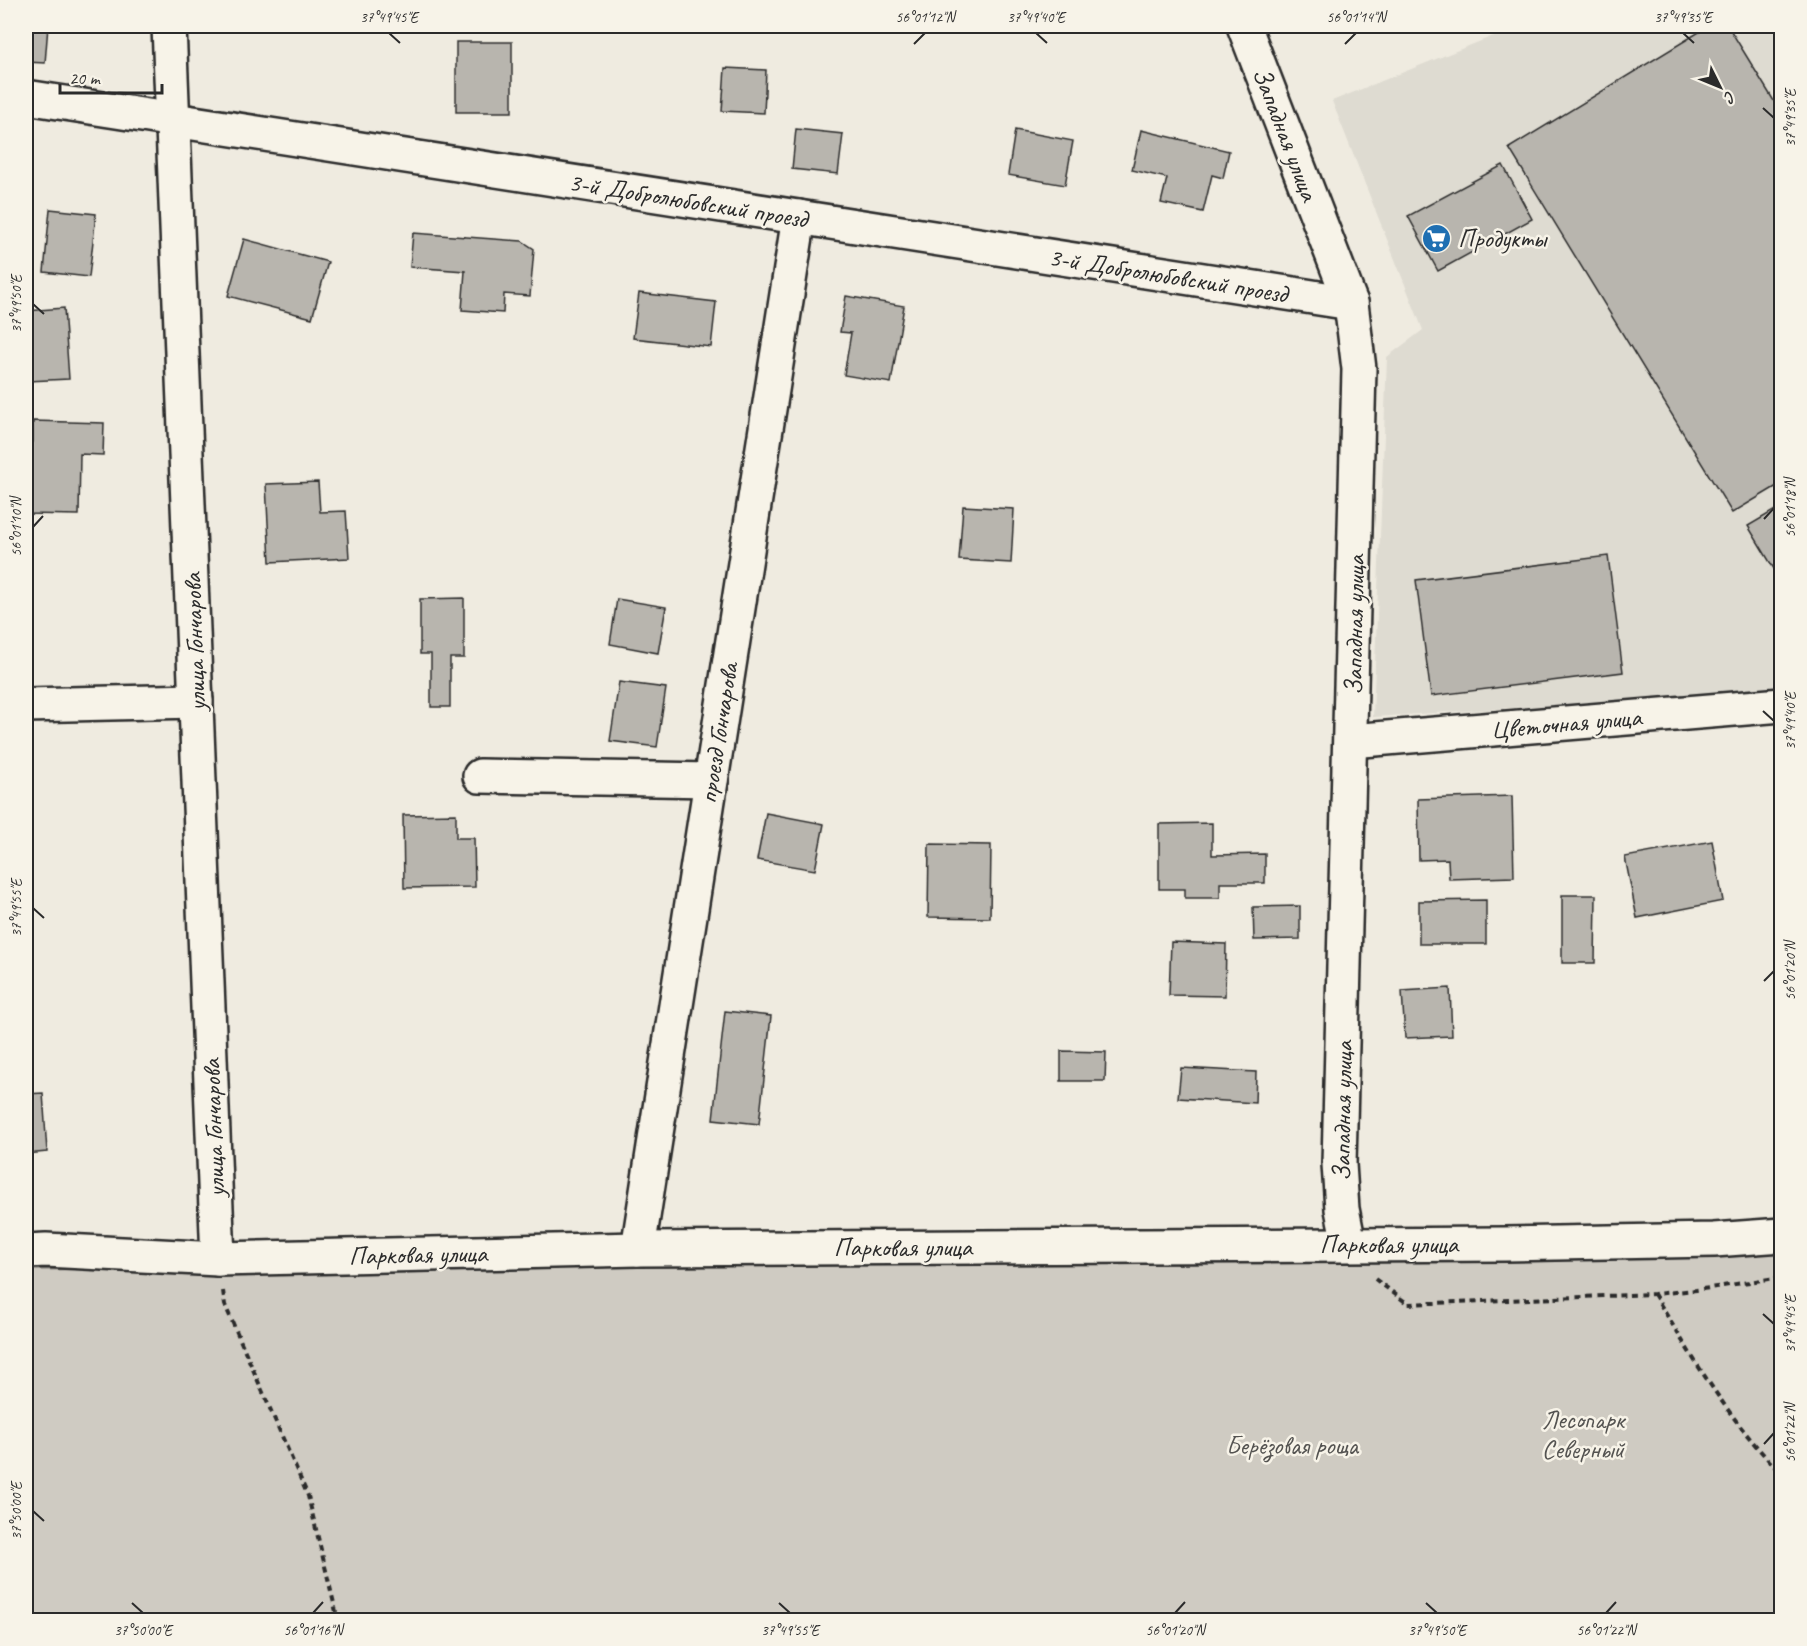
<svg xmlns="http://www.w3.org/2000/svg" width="1807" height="1646" font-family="Caveat,sans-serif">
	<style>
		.built { fill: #dedbd1 }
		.green { fill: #cfcbc2; stroke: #7d7b76; stroke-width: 1.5 }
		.building { fill: #b8b5ae; stroke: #2b2b2b; stroke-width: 1.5 }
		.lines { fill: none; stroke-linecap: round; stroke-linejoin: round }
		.minor-casing { stroke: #2b2b2b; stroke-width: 38 }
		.path { stroke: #2b2b2b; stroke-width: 4; stroke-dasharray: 6 4.5; stroke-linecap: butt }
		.minor { stroke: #f7f3e8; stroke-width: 33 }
		.ticks { fill: none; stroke: #2b2b2b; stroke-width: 2 }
		.labels { text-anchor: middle; stroke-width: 5; stroke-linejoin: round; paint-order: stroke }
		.street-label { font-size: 26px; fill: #2b2b2b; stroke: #f7f3e8 }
		.poi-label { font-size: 26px; fill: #2b2b2b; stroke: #f7f3e8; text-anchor: start }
		.park-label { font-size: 26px; fill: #545351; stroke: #f7f3e8 }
		.neatline { fill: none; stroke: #2b2b2b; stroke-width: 2 }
		.ticks-label { font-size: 15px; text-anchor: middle; fill: #2b2b2b }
	</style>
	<rect width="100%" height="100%" fill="#efebe0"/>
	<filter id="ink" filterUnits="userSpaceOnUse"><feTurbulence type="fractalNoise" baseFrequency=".0167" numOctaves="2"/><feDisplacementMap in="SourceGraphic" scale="12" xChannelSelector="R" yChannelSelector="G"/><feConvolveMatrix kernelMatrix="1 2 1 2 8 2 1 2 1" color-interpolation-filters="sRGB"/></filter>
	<g filter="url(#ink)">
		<polygon class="built" points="1518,26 1781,26 1781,691 1373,717 1387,357 1423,330 1332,101"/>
		<polygon class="green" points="1781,1235 1781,1620 26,1620 26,1270 1610,1246"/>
		<g class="building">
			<polygon points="26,26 48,26 45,63 26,62"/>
			<polygon points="1709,26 1728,26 1782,114 1782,483 1732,513 1509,148"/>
			<rect x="456" y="42" width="56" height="70"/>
			<polygon points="725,68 766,70 764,113 722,111"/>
			<polygon points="796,129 843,134 838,174 792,169"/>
			<polygon points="1015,130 1073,141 1065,185 1008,175"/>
			<polygon points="1141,130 1229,151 1223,178 1212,175 1203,212 1161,203 1167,178 1132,170"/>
			<polygon points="1503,165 1532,219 1438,271 1408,216"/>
			<polygon points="50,209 96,214 89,277 44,272"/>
			<polygon points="413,233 522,241 534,249 530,296 504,294 503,313 462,310 465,271 410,267"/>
			<polygon points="244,239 328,262 312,318 228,296"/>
			<polygon points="639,293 716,302 711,347 633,338"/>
			<polygon points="846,296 904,306 891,383 844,375 851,333 840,332"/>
			<polygon points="64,308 69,379 28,381 26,311"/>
			<polygon points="33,421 104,423 103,455 80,454 79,515 26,514 26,441 33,442"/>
			<polygon points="318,482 320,512 346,511 349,558 270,562 266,484"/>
			<polygon points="963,506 1014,509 1011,563 959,560"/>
			<polygon points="1782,506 1782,582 1748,526"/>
			<polygon points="1608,556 1623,672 1431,696 1416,580"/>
			<polygon points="464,598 464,658 450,658 450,707 431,707 431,654 420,654 420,599"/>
			<polygon points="617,599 666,607 658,653 610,644"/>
			<polygon points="619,682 666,688 657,747 610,741"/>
			<polygon points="1512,796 1514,877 1449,879 1448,859 1419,860 1418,799"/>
			<polygon points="766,813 824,824 815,870 757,860"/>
			<polygon points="456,814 456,838 474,838 475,887 404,888 403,815"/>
			<polygon points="1212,823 1212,855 1265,854 1265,883 1220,883 1220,898 1185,898 1185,889 1159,889 1159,824"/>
			<polygon points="1712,841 1723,901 1637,918 1625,857"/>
			<polygon points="929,844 991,845 990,918 928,917"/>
			<polygon points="1562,895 1596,895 1595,963 1562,963"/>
			<polygon points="1486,900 1486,944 1419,944 1419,901"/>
			<polygon points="1300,906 1300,939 1254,940 1253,907"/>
			<polygon points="1171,942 1226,944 1225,996 1169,995"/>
			<polygon points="1450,988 1452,1036 1405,1038 1402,991"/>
			<polygon points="725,1011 771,1016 759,1124 713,1119"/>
			<polygon points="1061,1051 1106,1052 1105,1081 1061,1081"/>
			<polygon points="1181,1068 1256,1072 1255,1103 1178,1098"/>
			<polygon points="43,1093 47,1152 26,1154 26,1094"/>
		</g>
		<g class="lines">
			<defs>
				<g id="minor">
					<polyline points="169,26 218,1259"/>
					<polyline points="1244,26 1351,303 1359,369 1339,1164 1342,1209 1349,1244"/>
					<polyline points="26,97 1351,303"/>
					<polyline points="26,705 196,701"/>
					<polyline points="1351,741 1782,705"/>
					<polyline points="480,776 711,780"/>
					<polyline points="638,1249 799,217"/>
					<polyline points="26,1251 46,1250 218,1259 638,1249 1505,1244 1714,1240 1782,1235"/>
				</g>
			</defs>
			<use href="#minor" class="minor-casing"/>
			<g class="path">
				<polyline points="1375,1279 1408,1304 1654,1294 1696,1290 1782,1277"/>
				<polyline points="223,1291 225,1305 308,1496 338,1620"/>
				<path d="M 1654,1294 C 1692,1357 1730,1422 1782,1474"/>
			</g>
			<use href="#minor" class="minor"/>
		</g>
	</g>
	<path class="ticks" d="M 389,33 L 400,43M 1036,33 L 1047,43M 1683,33 L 1694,43M 914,44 L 925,33M 1345,44 L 1356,33M 1763,108 L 1774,118M 33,304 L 44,314M 1764,519 L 1774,508M 33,527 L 43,516M 1763,711 L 1774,721M 33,908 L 44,918M 1764,981 L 1774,971M 1763,1314 L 1774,1324M 1764,1444 L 1774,1433M 33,1511 L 44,1521M 132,1603 L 143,1613M 779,1603 L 790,1613M 1426,1603 L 1437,1613M 313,1613 L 323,1602M 1175,1613 L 1185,1602M 1606,1613 L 1616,1602"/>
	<defs>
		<symbol id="supermarket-disc" viewBox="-11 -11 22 22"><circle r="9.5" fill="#1f6fb2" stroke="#f7f3e8"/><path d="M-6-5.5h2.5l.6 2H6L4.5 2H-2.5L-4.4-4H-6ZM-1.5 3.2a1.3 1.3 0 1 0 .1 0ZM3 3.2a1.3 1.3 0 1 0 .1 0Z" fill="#fff"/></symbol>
	</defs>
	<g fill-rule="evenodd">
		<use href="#supermarket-disc" x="1420" y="222" width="33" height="33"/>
	</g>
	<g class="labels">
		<g class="street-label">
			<text transform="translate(1286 134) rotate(69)" y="9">Западная улица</text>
			<text transform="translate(688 200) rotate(9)" y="9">3-й Добролюбовский проезд</text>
			<text transform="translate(1168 275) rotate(9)" y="9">3-й Добролюбовский проезд</text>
			<text transform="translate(1354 625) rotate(-89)" y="9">Западная улица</text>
			<text transform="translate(194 642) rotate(-92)" y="9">улица Гончарова</text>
			<text transform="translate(1566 723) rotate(-5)" y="9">Цветочная улица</text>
			<text transform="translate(718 733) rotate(-81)" y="9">проезд Гончарова</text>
			<text transform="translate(1342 1111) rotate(-89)" y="9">Западная улица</text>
			<text transform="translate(213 1128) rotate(-92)" y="9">улица Гончарова</text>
			<text x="1389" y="1253">Парковая улица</text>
			<text x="903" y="1256">Парковая улица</text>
			<text transform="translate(418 1254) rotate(-1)" y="9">Парковая улица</text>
		</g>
		<g class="poi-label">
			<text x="1458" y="247">Продукты</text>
		</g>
		<g class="park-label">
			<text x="1583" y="1428">Лесопарк<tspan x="1583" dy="30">Северный</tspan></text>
			<text x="1292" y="1454">Берёзовая роща</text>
		</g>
	</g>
	<rect width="1807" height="1646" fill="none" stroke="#f7f3e8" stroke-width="66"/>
	<g transform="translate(1720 87) rotate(133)" stroke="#f7f3e8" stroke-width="4.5" paint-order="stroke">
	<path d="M0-4.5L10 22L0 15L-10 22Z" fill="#2b2b2b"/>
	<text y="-9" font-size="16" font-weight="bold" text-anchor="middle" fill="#2b2b2b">С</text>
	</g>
	<path d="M60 84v9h102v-9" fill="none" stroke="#2b2b2b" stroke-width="3"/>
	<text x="69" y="84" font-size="18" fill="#2b2b2b" stroke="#f7f3e8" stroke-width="4.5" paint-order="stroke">20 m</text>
	<rect x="33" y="33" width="1741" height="1580" class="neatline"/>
	<g class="ticks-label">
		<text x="389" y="22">37°49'45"E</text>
		<text x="925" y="22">56°01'12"N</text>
		<text x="1036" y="22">37°49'40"E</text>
		<text x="1356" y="22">56°01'14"N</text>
		<text x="1683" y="22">37°49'35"E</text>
		<text transform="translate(1790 118) rotate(-90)" y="5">37°49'35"E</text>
		<text transform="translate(16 304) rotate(-90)" y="5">37°49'50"E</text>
		<text transform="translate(1790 508) rotate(-90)" y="5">56°01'18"N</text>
		<text transform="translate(16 527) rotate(-90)" y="5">56°01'10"N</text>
		<text transform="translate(1790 721) rotate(-90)" y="5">37°49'40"E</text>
		<text transform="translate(16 908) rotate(-90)" y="5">37°49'55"E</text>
		<text transform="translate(1790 971) rotate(-90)" y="5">56°01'20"N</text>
		<text transform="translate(1790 1324) rotate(-90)" y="5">37°49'45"E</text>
		<text transform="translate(1790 1433) rotate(-90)" y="5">56°01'22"N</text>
		<text transform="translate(16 1511) rotate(-90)" y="5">37°50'00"E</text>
		<text x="143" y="1635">37°50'00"E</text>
		<text x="313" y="1635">56°01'16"N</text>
		<text x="790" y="1635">37°49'55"E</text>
		<text x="1175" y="1635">56°01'20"N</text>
		<text x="1437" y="1635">37°49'50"E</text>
		<text x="1606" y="1635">56°01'22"N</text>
	</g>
</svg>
